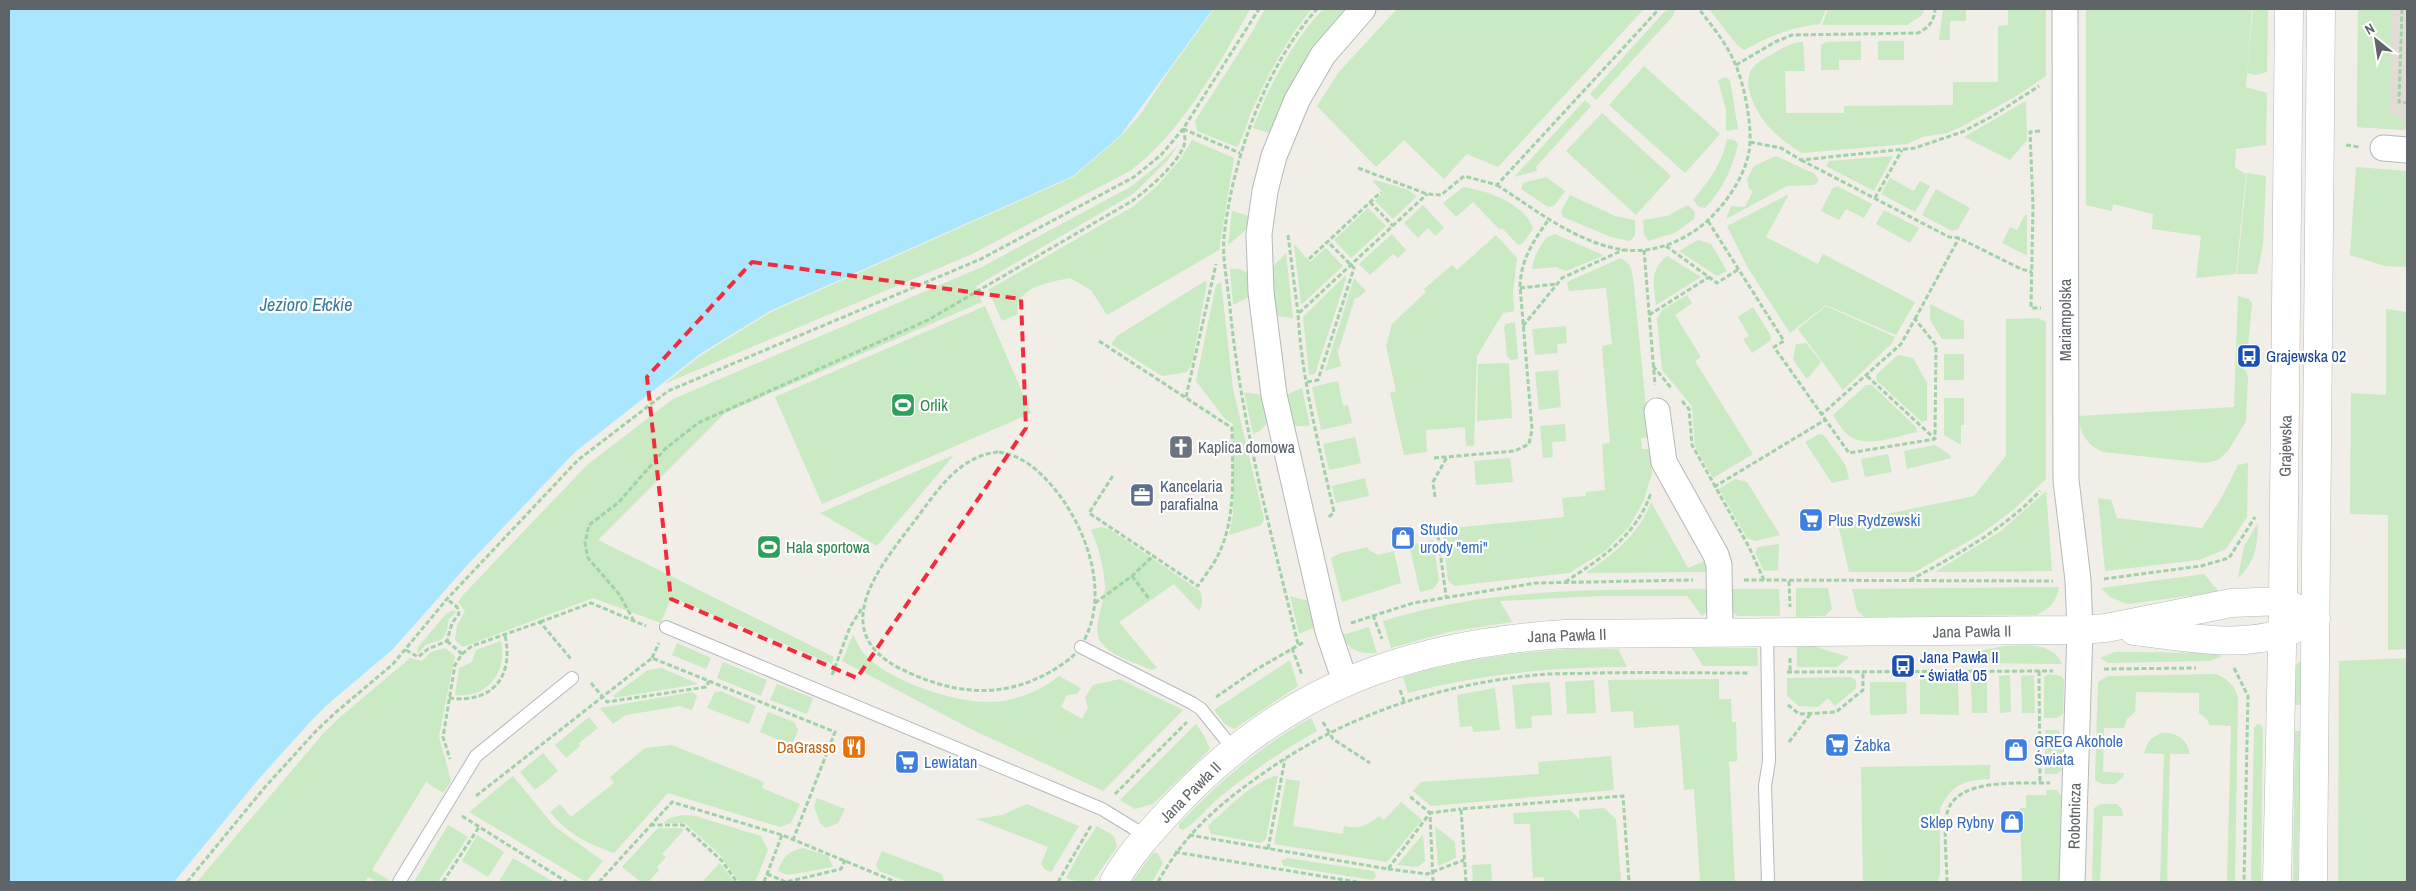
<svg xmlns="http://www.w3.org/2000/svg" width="2416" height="891" font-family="'Archivo Narrow',sans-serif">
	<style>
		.education { fill: #e1ddd5 }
		.green { fill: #c9eac3 }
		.water { fill: #aae7ff }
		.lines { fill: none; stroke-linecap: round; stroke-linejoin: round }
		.lane-casing { stroke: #b4b9bc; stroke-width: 14 }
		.street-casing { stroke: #b4b9bc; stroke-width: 27 }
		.secondary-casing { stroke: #b3b8bc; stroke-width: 29 }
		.path { stroke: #9fd2a6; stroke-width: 3; stroke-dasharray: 5 2.5; stroke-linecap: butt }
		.lane { stroke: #fff; stroke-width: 12 }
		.street { stroke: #fff; stroke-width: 25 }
		.secondary { stroke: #fff; stroke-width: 28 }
		.marked { fill: none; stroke: #f22c3c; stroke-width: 4; stroke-dasharray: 10 6; stroke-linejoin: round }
		.labels { text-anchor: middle; stroke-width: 4.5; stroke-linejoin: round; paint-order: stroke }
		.street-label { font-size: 16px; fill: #5e6468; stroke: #fff }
		.transit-label { font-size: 16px; fill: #164399; stroke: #fff; text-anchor: start }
		.leisure-label { font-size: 16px; fill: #27864d; stroke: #fff; text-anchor: start }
		.worship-label { font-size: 16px; fill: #5b616d; stroke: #fff; text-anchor: start }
		.service-label { font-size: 16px; fill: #4e5e75; stroke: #fff; text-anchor: start }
		.shop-label { font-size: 16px; fill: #366cbe; stroke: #fff; text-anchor: start }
		.food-label { font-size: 16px; fill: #c56008; stroke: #fff; text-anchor: end }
		.water-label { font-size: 18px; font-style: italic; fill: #37789c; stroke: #fff }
	</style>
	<rect width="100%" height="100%" fill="#f1ede7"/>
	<polygon class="education" points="2358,9 2407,9 2407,130 2357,127"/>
	<g class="green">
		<path d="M 1214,9 L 1250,9 C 1220,63 1180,134 1130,171 L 970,255 L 664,384 L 700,356 L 771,312 L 1073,177 L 1120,137 L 1140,115 L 1169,71 Z"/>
		<path d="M 1265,9 L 1312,9 C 1287,38 1269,73 1253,108 C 1247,120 1245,136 1237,147 L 1197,131 L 1195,121 L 1249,37 Z"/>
		<path d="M 1323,9 L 1346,9 C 1312,45 1290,87 1269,133 L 1253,128 C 1269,86 1292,42 1323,9 Z"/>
		<polygon points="1397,9 1644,9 1498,167 1467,154 1444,179 1404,140 1376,167 1317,106 1339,72"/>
		<polygon points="1667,9 1675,9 1673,16 1596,100 1590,94"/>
		<path d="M 1709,9 L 1826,9 L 1820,24 C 1789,28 1772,35 1744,50 L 1737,45 Z"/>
		<polygon points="1828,9 1925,9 1921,16 1907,25 1822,25"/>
		<polygon points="1943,9 1966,9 1966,21 1950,21 1950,40 1939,40"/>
		<path d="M 2008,9 L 2046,9 L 2046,76 L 2018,95 L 1961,127 L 1947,133 L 1922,137 L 1907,144 L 1802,153 C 1791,146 1780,139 1771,129 C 1759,117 1743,90 1750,72 C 1753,65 1764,58 1771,55 C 1781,49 1791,42 1803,42 L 1805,71 L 1785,71 L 1786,113 L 1844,113 L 1844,106 L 1953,105 L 1953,82 L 1998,82 L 1998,26 L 2008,25 Z"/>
		<polygon points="2086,9 2252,9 2243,125 2246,87 2267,93 2266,145 2236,149 2235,168 2246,174 2236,274 2196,278 2201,236 2152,229 2153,214 2113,204 2112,211 2086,205"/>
		<polygon points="2253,9 2268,9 2267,72 2255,75 2247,73"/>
		<polygon points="2358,9 2390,9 2392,11 2390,115 2402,119 2404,130 2357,127"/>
		<polygon points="1861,41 1861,60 1839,60 1839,70 1821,70 1821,45 1826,42"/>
		<rect x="1878" y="41" width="26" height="19"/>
		<polygon points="1644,66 1720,134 1685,173 1609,105"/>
		<polygon points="1725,77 1730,80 1738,129 1726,131 1726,110 1718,80"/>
		<polygon points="1585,100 1591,106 1536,167 1537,171 1514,177"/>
		<polygon points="2026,101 2027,140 2010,160 1964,137"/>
		<polygon points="1602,113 1671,176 1636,215 1566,151"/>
		<path d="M 1727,139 L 1734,140 L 1738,144 C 1733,167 1722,191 1705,208 L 1699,207 L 1693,200 C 1709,181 1722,164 1727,139 Z"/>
		<path d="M 1192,140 L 1234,158 L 1219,250 L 1107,315 L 1091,290 L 1070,278 C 1051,282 1013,287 1018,314 L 1002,321 L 988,290 L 1134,206 L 1159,184 L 1180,160 Z"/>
		<polygon points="1178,145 1168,160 1133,194 976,286 982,302 725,413 598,540 834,657 832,664 671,597 661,623 593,598 463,647 455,640 457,626 465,611 458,602 464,594 587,465 673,399 982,267 1130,187 1156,167"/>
		<polygon points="1776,156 1815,174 1819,181 1814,185 1787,186 1726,219 1731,206 1745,207 1753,191 1749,189 1747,179 1754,166"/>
		<polygon points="1893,156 1874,191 1826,166 1829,161"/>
		<polygon points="2356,167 2407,171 2407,267 2385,266 2350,255"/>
		<polygon points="2247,173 2266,176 2263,245 2257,274 2237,274"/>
		<polygon points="1546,177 1565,191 1554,206 1548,207 1521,189 1523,183"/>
		<polygon points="1890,178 1914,191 1920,181 1930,186 1915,212 1881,194"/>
		<polygon points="1375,180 1406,189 1417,196 1393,219 1375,201 1383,192 1372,181"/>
		<polygon points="1837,186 1872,204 1864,218 1846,209 1839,220 1821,211 1832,189"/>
		<path d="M 1463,187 C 1486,190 1526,204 1533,229 L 1522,244 L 1518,245 L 1502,228 L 1500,230 L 1473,202 L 1456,217 L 1443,203 Z"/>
		<polygon points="1936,189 1970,208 1958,229 1952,231 1922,215"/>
		<polygon points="1789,194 1766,237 1818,264 1823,254 1915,302 1896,335 1826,305 1790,333 1748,268 1727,226"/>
		<polygon points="1570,195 1615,216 1635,220 1635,235 1630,241 1611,237 1563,217 1561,211"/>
		<polygon points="1423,205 1444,228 1435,236 1428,228 1418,238 1404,223"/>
		<polygon points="1688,205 1695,212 1694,219 1675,233 1648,241 1644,234 1643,220 1667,216"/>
		<polygon points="1368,208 1386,226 1351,258 1334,240"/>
		<polygon points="1884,210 1919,228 1910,243 1876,224"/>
		<polygon points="1232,211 1249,216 1247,229 1228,245"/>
		<polygon points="2025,215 2027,215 2027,253 2026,255 2002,243 2010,227 2017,230"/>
		<polygon points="1392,234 1406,250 1398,258 1393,254 1370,275 1359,264"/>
		<path d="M 1555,234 L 1603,255 L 1603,256 L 1566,271 L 1556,267 L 1532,269 C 1534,256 1539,247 1547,237 Z"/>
		<polygon points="1496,235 1517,258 1513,291 1514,311 1503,313 1477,356 1474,446 1466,446 1465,427 1426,430 1427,452 1404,455 1390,393 1396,391 1386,346 1392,324 1426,292 1424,289 1452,265 1457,270"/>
		<polygon points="1698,240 1711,244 1727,271 1717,276 1679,251"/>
		<polygon points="1294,244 1310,262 1326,248 1343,266 1301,305"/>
		<polygon points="1286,253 1293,318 1275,316 1270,270"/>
		<path d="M 1667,256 L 1701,277 L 1656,305 C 1654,282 1649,272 1667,256 Z"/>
		<polygon points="1621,258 1630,265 1633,277 1649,437 1641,438 1642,449 1650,449 1652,473 1644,500 1629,527 1605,551 1569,573 1454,586 1448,580 1442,529 1564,517 1562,498 1586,496 1586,492 1605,490 1602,444 1610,443 1602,346 1612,344 1606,288 1569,291 1567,282"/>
		<polygon points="1230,269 1240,269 1249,274 1251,296 1233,305"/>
		<polygon points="1346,275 1346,279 1315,374 1309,375 1303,317"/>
		<polygon points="1354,278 1366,291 1358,298 1355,298 1338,352 1341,366 1325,371"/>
		<polygon points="1205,281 1207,283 1192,363 1187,372 1162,376 1111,344 1117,336"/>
		<polygon points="1221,282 1233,389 1264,519 1261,525 1229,535 1233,515 1233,424 1225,419 1196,381 1216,285"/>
		<polygon points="1687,295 1692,303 1675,315 1701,357 1695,361 1753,454 1713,478 1695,446 1692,406 1662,370 1657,319 1662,310"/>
		<path d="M 2238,296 L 2249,299 L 2252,303 L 2248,346 L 2243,348 L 2242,368 L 2246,371 L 2248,377 L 2246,421 L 2228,451 L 2218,460 L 2206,463 L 2103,452 C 2087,445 2080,434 2079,416 L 2234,407 Z"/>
		<polygon points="1930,304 1964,321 1964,339 1942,339 1930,320"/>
		<polygon points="985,306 1031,413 822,504 775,397"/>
		<polygon points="1826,306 1895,337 1892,343 1843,390 1798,329"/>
		<polygon points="1753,307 1771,336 1770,341 1752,353 1743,339 1749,336 1738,317"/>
		<polygon points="2386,309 2407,312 2407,649 2388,650 2388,515 2350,514 2351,393 2386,395"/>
		<polygon points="2038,318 2046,322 2046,479 2013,510 1982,533 1915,572 1849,572 1838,524 1974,496 2006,456 2006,319"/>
		<polygon points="1515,322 1518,359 1511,360 1507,356 1504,327 1506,324"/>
		<polygon points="1566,326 1567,343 1557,344 1558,353 1535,355 1532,329"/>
		<polygon points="1806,343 1821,362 1808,378 1805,377 1793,359 1796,344"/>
		<rect x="1944" y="354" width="20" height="26"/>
		<polygon points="1898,355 1913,358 1927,383 1927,420 1922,422 1877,381 1876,375"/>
		<polygon points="1509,363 1512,418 1477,421 1478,364"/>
		<polygon points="1558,370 1561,407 1539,410 1535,372"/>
		<polygon points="1338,381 1343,406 1348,405 1352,423 1321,430 1312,387"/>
		<path d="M 1866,385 L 1872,385 L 1916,427 L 1917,432 C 1896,436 1865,450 1847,434 C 1841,429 1837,421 1833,415 Z"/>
		<polygon points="1302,388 1310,426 1293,426 1286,395"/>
		<polygon points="1244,392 1262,395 1268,422 1260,431 1253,434"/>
		<polygon points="1944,398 1964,398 1964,425 1961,425 1961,445 1944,435"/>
		<polygon points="1565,424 1566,441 1552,442 1553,457 1543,458 1540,426"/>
		<polygon points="1819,434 1824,435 1846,466 1849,479 1832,483 1805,442"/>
		<polygon points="1355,437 1361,463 1329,470 1323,444"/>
		<polygon points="1935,445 1950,455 1951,458 1907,469 1904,451"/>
		<polygon points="1888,454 1892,472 1865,477 1861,459"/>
		<polygon points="954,455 877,546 820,513"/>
		<polygon points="1510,458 1513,482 1476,485 1474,461"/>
		<polygon points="2248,463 2247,517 2226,549 2199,560 2105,571 2098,498 2111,500 2117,518 2202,528 2222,497 2238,465"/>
		<polygon points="1365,478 1369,496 1336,503 1332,486"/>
		<polygon points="1735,479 1747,482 1780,535 1755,541 1747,538 1719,489"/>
		<polygon points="2046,491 2052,571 1935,572 2001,531"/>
		<path d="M 1651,502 L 1688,568 L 1705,561 L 1707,564 L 1707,572 L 1586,573 C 1613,554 1639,535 1651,502 Z"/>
		<path d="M 2258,523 C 2258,545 2255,562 2238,578 L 2244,546 Z"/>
		<path d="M 1101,527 L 1109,529 L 1200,591 C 1203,599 1203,603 1199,611 L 1174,584 L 1119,622 L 1157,668 L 1151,670 C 1137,663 1114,657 1103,645 C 1089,629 1106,604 1105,585 C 1103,565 1099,548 1091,530 Z"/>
		<polygon points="1433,540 1439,581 1433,589 1420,592 1409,545"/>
		<polygon points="1779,544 1778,570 1764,571 1755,552 1758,547"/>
		<polygon points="1368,547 1369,550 1378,555 1394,551 1401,583 1342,602 1331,558 1341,553"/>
		<polygon points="2204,574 2219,592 2127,604 2110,597 2101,588"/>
		<path d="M 2059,587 C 2057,602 2049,609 2036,615 L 1864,617 L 1857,610 L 1852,589 Z"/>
		<polygon points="1796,588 1828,588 1832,609 1825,616 1796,617"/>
		<path d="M 1708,589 L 1708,610 L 1702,616 L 1687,596 L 1601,596 L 1500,601 L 1512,622 L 1448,632 L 1391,648 L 1383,621 C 1492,587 1596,590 1708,589 Z"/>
		<polygon points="1731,589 1779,589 1780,616 1738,616 1730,611"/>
		<polygon points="1290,596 1309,601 1315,627 1299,634"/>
		<polygon points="453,610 456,612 449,619 446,634 441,640 425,645 419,653 417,651 418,647 446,614"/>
		<path d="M 1369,627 L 1377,653 C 1361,654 1348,651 1342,635 Z"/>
		<path d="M 853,634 C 857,643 861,652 869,659 C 896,683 955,703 991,702 C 1015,701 1041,691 1059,676 L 1081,688 L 1077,694 L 1067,695 L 1061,707 L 1082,719 L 1088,708 L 1085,698 L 1093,685 L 1120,679 L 1183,710 L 1103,791 L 971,729 L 842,661 Z"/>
		<path d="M 501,641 C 508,672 487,699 455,695 L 459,668 L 472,662 L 476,650 Z"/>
		<polygon points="677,643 711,658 706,669 672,655"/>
		<polygon points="1813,646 1849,657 1837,667 1797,667 1797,647"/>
		<path d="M 2005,646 C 2025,646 2052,641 2062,664 L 1981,663 L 1968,653 Z"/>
		<polygon points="445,648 455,656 439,736 451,781 443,793 426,782 372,870 389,880 388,882 377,882 368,877 365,882 197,882 322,735 339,718 410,658 422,661 431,652"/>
		<polygon points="1692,648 1757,648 1758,666 1703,666"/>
		<path d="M 1569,649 L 1618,649 L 1627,667 C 1553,667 1480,674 1408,693 L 1403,677 C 1457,660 1513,653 1569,649 Z"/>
		<polygon points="2115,652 2222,653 2221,657 2209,661 2108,663 2100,658"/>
		<polygon points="2407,658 2407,882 2338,882 2339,661"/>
		<polygon points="1290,660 1298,686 1234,729 1225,724 1214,710"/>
		<polygon points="2301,661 2303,705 2294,705 2295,665"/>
		<polygon points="723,662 767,680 761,696 717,678"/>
		<polygon points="662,668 698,684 614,698 614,695 648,670"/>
		<polygon points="2049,674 2061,676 2064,680 2063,714 2057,718 2044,718 2044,677"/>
		<path d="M 2216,674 C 2227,679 2235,685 2238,698 L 2235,882 L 2227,882 L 2231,726 L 2210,725 L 2206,718 L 2199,713 L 2199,693 L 2136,692 L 2135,712 L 2127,719 L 2124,728 L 2104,728 L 2103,772 L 2124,773 L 2123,777 L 2115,784 L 2102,784 L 2095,780 L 2098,682 L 2108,676 Z"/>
		<polygon points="1971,675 1987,675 1987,713 1972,713"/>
		<polygon points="2010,675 2011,712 2000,713 1999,676"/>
		<polygon points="2034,675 2035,713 2022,713 2021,676"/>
		<polygon points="1920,676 1958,676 1959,715 1920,714"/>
		<polygon points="1851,677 1856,680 1856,688 1835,706 1828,698 1818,707 1799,706 1787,696 1787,678"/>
		<polygon points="1719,679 1719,699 1731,699 1732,722 1736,722 1737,761 1729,762 1735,882 1700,882 1694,789 1684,790 1679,725 1634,728 1633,711 1611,712 1608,680"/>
		<polygon points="1594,680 1596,713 1567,714 1565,682"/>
		<polygon points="1550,682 1552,715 1531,716 1532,728 1516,729 1512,685"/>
		<polygon points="1870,682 1906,682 1907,714 1870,715"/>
		<polygon points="777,684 813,698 807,714 770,700"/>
		<polygon points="1495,688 1500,730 1473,732 1472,726 1460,727 1457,695"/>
		<polygon points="720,691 756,706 749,724 707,708 715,692"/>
		<polygon points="692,692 697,696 692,710 680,706 626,715 613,724 600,708"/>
		<polygon points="768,712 794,722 798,730 791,748 778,743 779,740 760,732"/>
		<polygon points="589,717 598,728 579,743 580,746 566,758 555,745"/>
		<path d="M 1311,718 L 1317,731 C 1283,750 1251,772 1221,796 C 1208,806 1197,822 1183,830 L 1179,828 L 1179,824 C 1218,783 1260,746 1311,718 Z"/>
		<polygon points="1196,724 1205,737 1210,749 1153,804 1135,809 1120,800"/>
		<polygon points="2257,724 2261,725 2263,728 2261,882 2251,882 2254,728"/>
		<polygon points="2045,730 2057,730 2062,734 2062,770 2057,774 2045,774"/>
		<polygon points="2295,731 2300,731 2298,882 2293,882"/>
		<path d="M 2162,733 C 2177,732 2187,739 2190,754 L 2170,754 L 2167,882 L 2160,882 L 2164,754 L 2144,753 C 2147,742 2151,737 2162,733 Z"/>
		<path d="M 672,745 L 764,782 L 762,788 L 800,804 L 791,823 L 780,827 L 668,793 L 614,853 C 588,844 568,834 550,812 L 560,804 L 571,817 L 614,783 L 610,777 L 645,748 Z"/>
		<polygon points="543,753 558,771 535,790 520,772"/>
		<polygon points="1611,756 1614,790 1431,806 1413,791 1421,782 1539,774 1538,762"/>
		<path d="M 1990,765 L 1990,779 C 1965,780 1951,784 1940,809 L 1940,875 L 1937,882 L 1863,882 L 1861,767 Z"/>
		<path d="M 1278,775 L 1266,839 L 1261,843 L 1211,834 L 1208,826 C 1229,807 1251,783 1278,775 Z"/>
		<polygon points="513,776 554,826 603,861 586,882 469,812"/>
		<path d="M 1286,779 L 1300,781 L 1293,826 L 1343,834 L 1344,826 C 1359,829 1367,826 1379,816 L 1384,820 L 1401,802 L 1422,820 L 1387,862 L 1274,844 Z"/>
		<polygon points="2046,790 2057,790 2061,796 2059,882 2022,882 2020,808 2026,808 2026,795 2046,795"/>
		<polygon points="817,798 845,809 838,823 826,828 820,823 814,806"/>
		<polygon points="1027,804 1079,826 1051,872 1044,869 1041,864 1048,847 976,819 1002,815"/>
		<polygon points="2101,804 2117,804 2122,809 2123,816 2103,816 2100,882 2092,882 2094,808"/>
		<polygon points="1604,808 1616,819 1621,882 1544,882 1544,877 1533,878 1530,824 1514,824 1513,813 1570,810 1579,819 1580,831 1579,810"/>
		<polygon points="683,815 695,816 761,836 768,850 755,882 740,882 719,854 685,823 664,823 669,818"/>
		<polygon points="448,825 468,837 438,882 414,882"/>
		<polygon points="1097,826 1114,836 1117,847 1092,882 1078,882 1066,878 1081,850"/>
		<polygon points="1435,826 1455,842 1456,858 1438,866"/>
		<polygon points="658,828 681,828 684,830 662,854 666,857 657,867 659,870 648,882 641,882 622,867"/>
		<polygon points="1423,834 1425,861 1418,867 1397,865"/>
		<polygon points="477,835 504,852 488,877 462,861"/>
		<path d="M 803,848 L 828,856 L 833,867 L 788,875 L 778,871 C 783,856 788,852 803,848 Z"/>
		<polygon points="882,851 942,874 944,882 908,882 879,871 876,865"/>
		<polygon points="1153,853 1157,853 1163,863 1152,882 1132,882"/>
		<polygon points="513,858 554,882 504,882 500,880"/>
		<polygon points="1287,858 1374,871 1376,876 1373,880 1284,866 1281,861"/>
		<polygon points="720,863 734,882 702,882"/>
		<polygon points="1491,864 1492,882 1473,882 1472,865"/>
	</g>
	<polygon class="water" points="9,9 1213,9 1120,136 1073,176 770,311 700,354 575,452 471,561 392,650 327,705 310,722 257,781 174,882 9,882"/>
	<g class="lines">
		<defs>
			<g id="lane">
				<polyline points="666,627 1102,809 1146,836"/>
				<polyline points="1767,631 1769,761 1765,786 1768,882"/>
				<polyline points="1081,647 1192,703 1201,709 1234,750"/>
				<polyline points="399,882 476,756 572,678"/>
			</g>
			<g id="street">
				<polyline points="2065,9 2066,480 2078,580 2080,630 2072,882"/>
				<polyline points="2383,148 2407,150"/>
				<polyline points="1657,411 1664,462 1716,555 1719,565 1720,632"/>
				<polyline points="1345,681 1328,631 1274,395 1261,292 1259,234 1265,191 1274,156 1297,100 1323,55 1363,9"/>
			</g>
			<g id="secondary">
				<path d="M 2134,631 C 2188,637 2248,651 2299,627"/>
				<path d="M 1114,882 C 1131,852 1154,828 1177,803 C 1287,687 1409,644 1565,634 L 2080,630 L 2106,628 L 2231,603 L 2283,601 L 2316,619"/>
				<polyline points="2277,882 2283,601 2289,9"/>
				<polyline points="2313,882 2321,9"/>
			</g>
		</defs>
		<use href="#lane" class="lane-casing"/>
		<use href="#street" class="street-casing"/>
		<use href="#secondary" class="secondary-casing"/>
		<g class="path">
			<polyline points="2402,9 2399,102 2407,103"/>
			<path d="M 1736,65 L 1775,42 L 1792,35 L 1918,33 C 1929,27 1934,22 1935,9"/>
			<polyline points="1183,129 1240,153"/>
			<polyline points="2040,131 2030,132 2033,205 2031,308 2041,308"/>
			<polyline points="1750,142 1781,148 1801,160 1915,148 1962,132 1991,117 2039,86"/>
			<polyline points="2346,145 2359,147"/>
			<polyline points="1801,160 1949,237 1959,238 2021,269 2032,272"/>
			<polyline points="1358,168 1427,194 1441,195 1464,176 1497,185 1659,9"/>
			<path d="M 1497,185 C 1536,210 1578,244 1625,250 C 1652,253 1679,243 1700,227 C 1722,210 1744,179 1749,152 C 1753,129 1745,87 1736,66 C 1728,45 1712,26 1699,9"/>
			<polyline points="1875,198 1902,150"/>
			<polyline points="1370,202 1393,226"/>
			<polyline points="1708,221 1784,341 1774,347 1849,453 1935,439 1936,345 1915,319 1901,344 1821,415"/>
			<polyline points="1288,235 1298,313"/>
			<polyline points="1666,246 1717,283 1739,269"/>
			<polyline points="1644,250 1655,385"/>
			<polyline points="1309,259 1381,192"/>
			<polyline points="1520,288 1557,284"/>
			<polyline points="1649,315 1709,277"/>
			<polyline points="1915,319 1959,238"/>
			<polyline points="1523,326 1562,278 1623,250"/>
			<path d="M 1099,341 L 1232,428 C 1232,468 1237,516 1219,553 C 1214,565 1205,575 1198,586 L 1089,513 L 1114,474"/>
			<polyline points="1653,366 1672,389"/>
			<polyline points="1867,376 1935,439"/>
			<polyline points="1307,382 1318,380 1354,268 1328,242"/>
			<polyline points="1186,397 1216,264"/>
			<polyline points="1682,401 1689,409 1692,445 1749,547 1764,580"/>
			<path d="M 999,452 C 1027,456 1047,478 1063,500 C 1091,541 1109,600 1081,646 C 1075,657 1060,666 1050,672 C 999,701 949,693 899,668 C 828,631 878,569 910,527 C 934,496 957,455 999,452 Z"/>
			<path d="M 1434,458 L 1515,451 L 1529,444 L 1532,429 L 1520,286 C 1521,259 1534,240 1549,219"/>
			<polyline points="1714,487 1825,420"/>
			<polyline points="1435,497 1433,482 1447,457"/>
			<path d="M 1329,517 L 1334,512 C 1319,446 1302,381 1298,314 L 1427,194"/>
			<polyline points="1437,528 1446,596"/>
			<polyline points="1132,576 1150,600"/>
			<polyline points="2104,579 2201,566 2229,558 2255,517"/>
			<polyline points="1744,580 2053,581"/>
			<path d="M 1910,580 C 1957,555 2003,530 2040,491"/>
			<polyline points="1789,581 1790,607"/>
			<path d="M 1565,582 C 1602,558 1636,536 1651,493"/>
			<polyline points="1095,603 1132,576 1154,555"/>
			<polyline points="1373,615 1382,639"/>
			<path d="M 634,621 L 619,594 L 588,558 L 585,543 L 589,525 L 619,502 L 665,449 L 698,423 L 928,320 L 1132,201 C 1147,190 1183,160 1185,141 C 1185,137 1184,132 1183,129"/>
			<polyline points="540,622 591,603 646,626"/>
			<polyline points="1351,623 1413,603 1536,583 1693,580"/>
			<polyline points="447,641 462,654 455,665 443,737 450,759"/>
			<path d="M 1298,644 C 1271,533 1241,422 1230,308 C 1228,285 1222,259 1224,237 C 1232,161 1265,66 1317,9"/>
			<polyline points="1292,648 1302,675"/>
			<polyline points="406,650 418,657 428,649 447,641 452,623 459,614 457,607 447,599"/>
			<polyline points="462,654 472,646 540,622 571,659"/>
			<polyline points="652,658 659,643"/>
			<polyline points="1790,658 1790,672"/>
			<polyline points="2234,668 2248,696 2244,882"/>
			<polyline points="2104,669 2196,668"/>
			<polyline points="2039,671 2040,783"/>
			<polyline points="1787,672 2053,671"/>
			<polyline points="832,675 850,627 862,608"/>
			<polyline points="591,683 607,702 706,687 709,681"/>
			<polyline points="1400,690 1404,701"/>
			<polyline points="1216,697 1257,669 1304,642"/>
			<path d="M 449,698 C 493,704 514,676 505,635"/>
			<polyline points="1788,705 1799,714 1836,712 1863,690 1863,672"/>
			<polyline points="1323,722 1333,739 1370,763"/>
			<polyline points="1789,742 1811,713"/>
			<polyline points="1115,794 1187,722"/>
			<polyline points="476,796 652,658 835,732 793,840"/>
			<polyline points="462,816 567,882"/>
			<polyline points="650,825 683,825 722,861 737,882"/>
			<polyline points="1189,835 1388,869 1430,813 1408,795"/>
			<polyline points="1268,849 1285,759"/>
			<polyline points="1175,852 1357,882"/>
			<polyline points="1388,869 1427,874 1464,860"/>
			<polyline points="767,874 786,882 841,869 845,860"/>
			<polyline points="187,882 265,787 316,731 335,713 393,664 447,599 578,460 668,391 981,259 1134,177 1161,155 1183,129 1259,9"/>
			<polyline points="443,882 479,827"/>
			<polyline points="599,882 672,802 782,835 896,882"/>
			<polyline points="764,882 782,835"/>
			<polyline points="1058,882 1092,824"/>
			<path d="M 1158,882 C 1185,833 1219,804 1265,772 C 1346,715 1437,685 1536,675 C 1555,673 1574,674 1593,673 C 1645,672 1696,673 1748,673"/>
			<polyline points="1433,882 1430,813 1461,809"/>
			<polyline points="1466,882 1461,809 1623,796 1629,882"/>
			<path d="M 1947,882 C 1947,864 1943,829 1947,813 C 1956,777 2020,784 2050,783"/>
		</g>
		<use href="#lane" class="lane"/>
		<use href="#street" class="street"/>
		<use href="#secondary" class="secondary"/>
	</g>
	<path class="marked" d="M 752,262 L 1021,299 L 1026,428 L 857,678 L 671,599 L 647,377 Z"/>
	<defs>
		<symbol id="bus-square" viewBox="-11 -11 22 22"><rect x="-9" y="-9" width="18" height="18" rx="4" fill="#1a4fb4" stroke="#fff"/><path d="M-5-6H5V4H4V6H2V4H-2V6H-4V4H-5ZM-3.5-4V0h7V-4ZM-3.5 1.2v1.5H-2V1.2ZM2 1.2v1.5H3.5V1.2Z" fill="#fff"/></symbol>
		<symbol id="stadium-square" viewBox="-11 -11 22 22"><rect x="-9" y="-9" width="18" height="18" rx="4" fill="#2e9e5b" stroke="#fff"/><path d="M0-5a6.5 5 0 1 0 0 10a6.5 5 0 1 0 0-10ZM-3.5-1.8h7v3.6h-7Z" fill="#fff"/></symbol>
		<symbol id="church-square" viewBox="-11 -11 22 22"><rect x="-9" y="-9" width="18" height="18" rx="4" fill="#6b7280" stroke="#fff"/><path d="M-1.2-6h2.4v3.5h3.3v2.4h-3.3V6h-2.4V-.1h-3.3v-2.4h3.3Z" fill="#fff"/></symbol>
		<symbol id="office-square" viewBox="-11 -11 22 22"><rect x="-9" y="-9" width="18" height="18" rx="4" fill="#5c6f8a" stroke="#fff"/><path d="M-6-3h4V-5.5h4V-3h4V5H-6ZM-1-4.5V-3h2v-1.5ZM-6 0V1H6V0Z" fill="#fff"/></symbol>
		<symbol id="supermarket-square" viewBox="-11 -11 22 22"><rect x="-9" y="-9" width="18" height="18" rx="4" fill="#3f7fe0" stroke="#fff"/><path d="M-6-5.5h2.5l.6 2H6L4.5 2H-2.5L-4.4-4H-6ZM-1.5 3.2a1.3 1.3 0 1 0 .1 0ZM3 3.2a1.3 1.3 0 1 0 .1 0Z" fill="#fff"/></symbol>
		<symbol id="shop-square" viewBox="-11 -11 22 22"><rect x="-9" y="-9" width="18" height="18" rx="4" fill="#3f7fe0" stroke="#fff"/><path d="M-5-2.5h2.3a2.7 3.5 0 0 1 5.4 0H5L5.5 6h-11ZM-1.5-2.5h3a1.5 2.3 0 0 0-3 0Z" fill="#fff"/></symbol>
		<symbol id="restaurant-square" viewBox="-11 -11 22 22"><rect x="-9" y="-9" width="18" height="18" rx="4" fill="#e8710a" stroke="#fff"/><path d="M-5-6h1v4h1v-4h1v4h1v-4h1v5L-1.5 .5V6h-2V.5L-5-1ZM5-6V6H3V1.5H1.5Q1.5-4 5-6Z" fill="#fff"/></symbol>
	</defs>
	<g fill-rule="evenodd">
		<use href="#bus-square" x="2235" y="342" width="28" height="28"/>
		<use href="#stadium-square" x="889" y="391" width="28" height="28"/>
		<use href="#church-square" x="1167" y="433" width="28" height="28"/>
		<use href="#office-square" x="1128" y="481" width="28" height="28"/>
		<use href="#supermarket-square" x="1797" y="506" width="28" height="28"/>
		<use href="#shop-square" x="1389" y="524" width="28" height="28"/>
		<use href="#stadium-square" x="755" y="533" width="28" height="28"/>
		<use href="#bus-square" x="1889" y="652" width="28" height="28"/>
		<use href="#supermarket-square" x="1823" y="731" width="28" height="28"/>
		<use href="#restaurant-square" x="840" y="733" width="28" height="28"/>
		<use href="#shop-square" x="2002" y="736" width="28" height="28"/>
		<use href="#supermarket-square" x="893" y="748" width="28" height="28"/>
		<use href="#shop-square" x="1998" y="808" width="28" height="28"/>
	</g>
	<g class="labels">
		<g class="street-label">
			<text transform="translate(2065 320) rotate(-90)" y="6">Mariampolska</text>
			<text transform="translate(2285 446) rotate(-89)" y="6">Grajewska</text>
			<text transform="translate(1972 631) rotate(-1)" y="6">Jana Pawła II</text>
			<text transform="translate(1567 635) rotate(-2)" y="6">Jana Pawła II</text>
			<text transform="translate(1190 792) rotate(-45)" y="6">Jana Pawła II</text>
			<text transform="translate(2074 816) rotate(-89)" y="6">Robotnicza</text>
		</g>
		<g class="transit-label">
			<text x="2266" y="362">Grajewska 02</text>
			<text x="1920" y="663">Jana Pawła II<tspan x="1920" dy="18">- światła 05</tspan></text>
		</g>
		<g class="leisure-label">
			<text x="920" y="411">Orlik</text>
			<text x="786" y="553">Hala sportowa</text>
		</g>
		<g class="worship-label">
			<text x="1198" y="453">Kaplica domowa</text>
		</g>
		<g class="service-label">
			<text x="1160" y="492">Kancelaria<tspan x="1160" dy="18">parafialna</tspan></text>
		</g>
		<g class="shop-label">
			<text x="1828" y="526">Plus Rydzewski</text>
			<text x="1420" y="535">Studio<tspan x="1420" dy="18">urody "emi"</tspan></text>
			<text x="2034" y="747">GREG Akohole<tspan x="2034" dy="18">Świata</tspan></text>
			<text x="1854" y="751">Żabka</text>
			<text x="924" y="768">Lewiatan</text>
			<text x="1994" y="828" text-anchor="end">Sklep Rybny</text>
		</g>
		<g class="food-label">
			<text x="836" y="753">DaGrasso</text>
		</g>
		<g class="water-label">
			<text x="306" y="311">Jezioro Ełckie</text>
		</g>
	</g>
	<rect width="2416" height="891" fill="none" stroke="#5e6468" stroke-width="20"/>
	<g transform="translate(2376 40) rotate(330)" stroke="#ffffff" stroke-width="4" paint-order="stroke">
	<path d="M0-4L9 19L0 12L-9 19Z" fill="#5e6468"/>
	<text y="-8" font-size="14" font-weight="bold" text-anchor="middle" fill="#5e6468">N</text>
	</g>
</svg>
